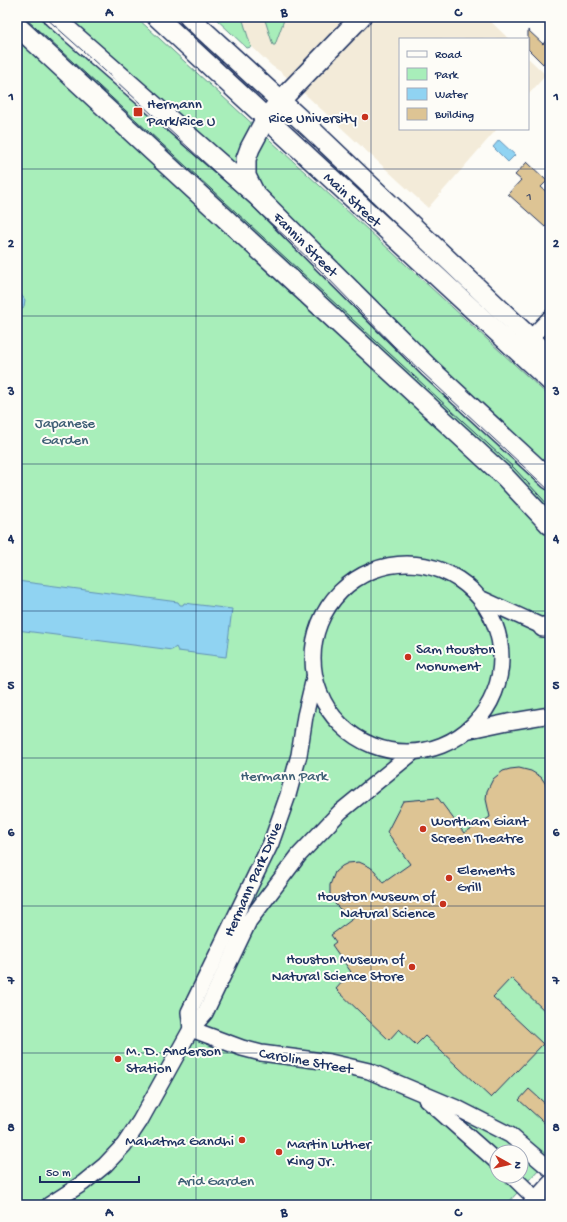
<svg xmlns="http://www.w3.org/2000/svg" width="567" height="1222" font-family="'Gochi Hand',sans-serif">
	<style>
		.built { fill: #f3ebd9 }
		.green { fill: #a8eeba; stroke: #628e8c; fill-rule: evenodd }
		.water { fill: #90d3f2; stroke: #6191b7 }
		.building { fill: #ddc494; stroke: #1b2f5e }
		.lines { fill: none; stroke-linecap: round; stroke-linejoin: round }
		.minor-casing { stroke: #1b2f5e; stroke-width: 18 }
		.major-casing { stroke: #1b2f5e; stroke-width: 22 }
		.minor { stroke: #fdfcf7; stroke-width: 15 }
		.major { stroke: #fdfcf7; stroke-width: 19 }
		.tram { stroke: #1b2f5e; stroke-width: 1 }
		.grid { fill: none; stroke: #1b2f5e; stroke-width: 1; stroke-opacity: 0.55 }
		.poi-dot { fill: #c8321e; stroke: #fdfcf7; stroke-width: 1.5 }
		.labels { text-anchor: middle; stroke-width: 4; stroke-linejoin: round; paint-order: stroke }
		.number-label { font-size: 13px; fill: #4c546c }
		.poi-label { font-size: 15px; fill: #1b2f5e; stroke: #fdfcf7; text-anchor: start }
		.street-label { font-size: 15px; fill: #1b2f5e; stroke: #fdfcf7 }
		.park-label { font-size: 15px; fill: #3e5f75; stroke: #fdfcf7 }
		.neatline { fill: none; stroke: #1b2f5e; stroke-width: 1.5 }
		.grid-label { font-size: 13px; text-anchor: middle; font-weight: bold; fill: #1b2f5e }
	</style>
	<rect width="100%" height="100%" fill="#fdfcf7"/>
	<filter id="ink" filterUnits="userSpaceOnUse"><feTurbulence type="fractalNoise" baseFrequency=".025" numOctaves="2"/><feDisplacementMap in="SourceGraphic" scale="8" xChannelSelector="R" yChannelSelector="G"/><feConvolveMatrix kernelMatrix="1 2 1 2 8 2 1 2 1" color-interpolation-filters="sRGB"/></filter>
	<g filter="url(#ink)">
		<g class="built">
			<polygon points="221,17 486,17 509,39 400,39 400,129 497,129 428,208 281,72 272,66"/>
			<polygon points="528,58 546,75 528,95"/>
		</g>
		<g class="green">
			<path d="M 17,17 L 136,17 L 550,397 L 550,1157 L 506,1205 L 17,1205 ZM 497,1152 L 521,1152 L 521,1176 L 497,1176 Z"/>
			<polygon points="214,17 242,17 251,47 247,48"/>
			<polygon points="264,17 285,17 275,45 273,45"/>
		</g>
		<g class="water">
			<polygon points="499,140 515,155 508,162 493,147"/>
			<polygon points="17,289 25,300 24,306 17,317 17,310 20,305"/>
			<polygon points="17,581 178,602 180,605 183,605 184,603 232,609 226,657 178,651 176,647 172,650 17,630"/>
		</g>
		<g class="building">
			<polygon points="528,30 543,44 550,36 550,56 543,64 528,49"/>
			<polygon points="527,162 547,181 541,187 550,195 550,222 545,227 508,194 521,180 515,175"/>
			<polygon points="519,768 531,771 541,777 547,786 550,797 550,802 547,813 550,836 550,1016 511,978 493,997 543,1044 491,1098 425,1036 416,1045 399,1029 389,1040 336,989 351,972 332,945 336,942 331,935 354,918 340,909 335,904 330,894 330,885 335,872 342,866 348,863 359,862 370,867 375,871 383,883 410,864 387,832 403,801 438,798 464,833 490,817 486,799 487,791 493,779 503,771 510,769"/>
			<polygon points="529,1089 550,1108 550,1128 519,1100"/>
		</g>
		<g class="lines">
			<defs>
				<g id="minor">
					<polyline points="523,346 550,318"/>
					<circle cx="407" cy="658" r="94"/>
					<polyline points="482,599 550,630"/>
					<polyline points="470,730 508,722 550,715"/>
					<polyline points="191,1029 242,1048 261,1053 330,1062 369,1071 459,1109 510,1135 550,1169"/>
					<polyline points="191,1029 189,1012 271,843 288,795 299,755 305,716 314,678"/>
					<polyline points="426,1099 497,1162"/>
					<polyline points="512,1176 542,1205"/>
					<polyline points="49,1205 83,1183 105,1165 124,1145 140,1121 191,1029 205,1013 249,921 299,855 340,812 411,754"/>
					<polyline points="530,1205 550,1183"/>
				</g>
				<g id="major">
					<polyline points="53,17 256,195 429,368 550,480"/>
					<polyline points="157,17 550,381"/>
					<polyline points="189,17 310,128 550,357"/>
					<polyline points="17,26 505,477 550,525"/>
					<polyline points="254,192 246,176 246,159 250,148 266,118 280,101 361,17"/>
					<polyline points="543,627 550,627"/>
				</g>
			</defs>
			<use href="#minor" class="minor-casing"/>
			<use href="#major" class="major-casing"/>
			<use href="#minor" class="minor"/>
			<use href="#major" class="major"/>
			<g class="tram">
				<polyline points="24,17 514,468 550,507"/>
				<polyline points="45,17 92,59 287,238 320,270 394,346 550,491"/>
			</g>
		</g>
	</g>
	<path class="grid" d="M 196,17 L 196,1205M 371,17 L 371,1205M 17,169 L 550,169M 17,316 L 550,316M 17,464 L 550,464M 17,611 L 550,611M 17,758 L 550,758M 17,906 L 550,906M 17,1053 L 550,1053"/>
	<g class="poi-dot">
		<rect x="133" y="107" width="10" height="10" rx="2"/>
		<circle cx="365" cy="117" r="4"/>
		<circle cx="408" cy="657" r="4"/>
		<circle cx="423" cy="829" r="4"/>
		<circle cx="449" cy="878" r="4"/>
		<circle cx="443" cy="904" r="4"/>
		<circle cx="412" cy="967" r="4"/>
		<circle cx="118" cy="1059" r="4"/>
		<circle cx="242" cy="1140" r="4"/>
		<circle cx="279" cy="1152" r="4"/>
	</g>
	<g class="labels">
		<g class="number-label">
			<text x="529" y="200">1</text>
		</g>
		<g class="poi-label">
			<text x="147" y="108">Hermann<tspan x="147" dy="17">Park/Rice U</tspan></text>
			<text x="357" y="122" text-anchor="end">Rice University</text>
			<text x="416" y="653">Sam Houston<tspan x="416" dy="17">Monument</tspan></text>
			<text x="431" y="825">Wortham Giant<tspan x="431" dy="17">Screen Theatre</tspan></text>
			<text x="457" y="874">Elements<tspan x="457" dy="17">Grill</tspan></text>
			<text x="435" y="900" text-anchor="end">Houston Museum of<tspan x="435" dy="17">Natural Science</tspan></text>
			<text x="404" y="963" text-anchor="end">Houston Museum of<tspan x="404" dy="17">Natural Science Store</tspan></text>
			<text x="126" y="1055">M. D. Anderson<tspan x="126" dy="17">Station</tspan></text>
			<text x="234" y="1145" text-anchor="end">Mahatma Gandhi</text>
			<text x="287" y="1148">Martin Luther<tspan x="287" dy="17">King Jr.</tspan></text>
		</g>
		<g class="street-label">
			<text transform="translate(353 199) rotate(43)" y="5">Main Street</text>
			<text transform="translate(306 244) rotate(45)" y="5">Fannin Street</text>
			<text transform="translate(252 879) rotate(-66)" y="5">Hermann Park Drive</text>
			<text transform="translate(306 1060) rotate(10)" y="5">Caroline Street</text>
		</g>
		<g class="park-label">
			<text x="65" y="427">Japanese<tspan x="65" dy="17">Garden</tspan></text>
			<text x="284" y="780">Hermann Park</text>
			<text x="216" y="1185">Arid Garden</text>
		</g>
	</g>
	<rect width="567" height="1222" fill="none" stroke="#fdfcf7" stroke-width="44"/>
	<rect x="399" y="38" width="130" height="92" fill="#fdfcf7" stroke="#a3aaba"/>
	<rect x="407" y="51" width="20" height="6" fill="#fdfcf7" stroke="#a3aaba"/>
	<text x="435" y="58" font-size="12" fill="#1b2f5e">Road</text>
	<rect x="407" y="68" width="20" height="12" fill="#a8eeba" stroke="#a3aaba"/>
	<text x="435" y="78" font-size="12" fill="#1b2f5e">Park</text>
	<rect x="407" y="88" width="20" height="12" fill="#90d3f2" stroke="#a3aaba"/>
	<text x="435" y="98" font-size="12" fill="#1b2f5e">Water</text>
	<rect x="407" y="108" width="20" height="12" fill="#ddc494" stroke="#a3aaba"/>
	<text x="435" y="118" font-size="12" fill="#1b2f5e">Building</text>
	<g transform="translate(509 1164) rotate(98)"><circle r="19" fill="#fdfcf7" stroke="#a3aaba"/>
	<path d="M0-3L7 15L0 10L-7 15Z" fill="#c8321e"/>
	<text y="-6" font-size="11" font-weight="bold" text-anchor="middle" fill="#1b2f5e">N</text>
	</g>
	<path d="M40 1176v6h99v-6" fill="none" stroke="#1b2f5e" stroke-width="2"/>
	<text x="46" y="1176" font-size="12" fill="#1b2f5e" stroke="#fdfcf7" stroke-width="3" paint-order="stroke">50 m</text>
	<rect x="22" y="22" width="523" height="1178" class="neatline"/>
	<g class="grid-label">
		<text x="109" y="16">A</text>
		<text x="284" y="16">B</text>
		<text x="458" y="16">C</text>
		<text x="11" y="100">1</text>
		<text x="556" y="100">1</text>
		<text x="11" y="247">2</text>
		<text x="556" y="247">2</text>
		<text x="11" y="395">3</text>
		<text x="556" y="395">3</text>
		<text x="11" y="542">4</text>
		<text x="556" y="542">4</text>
		<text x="11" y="689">5</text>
		<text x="556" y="689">5</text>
		<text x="11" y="836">6</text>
		<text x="556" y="836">6</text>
		<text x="11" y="984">7</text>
		<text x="556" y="984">7</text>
		<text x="11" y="1131">8</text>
		<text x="556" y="1131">8</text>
		<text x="109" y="1216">A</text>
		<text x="284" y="1216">B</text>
		<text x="458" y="1216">C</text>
	</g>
</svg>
